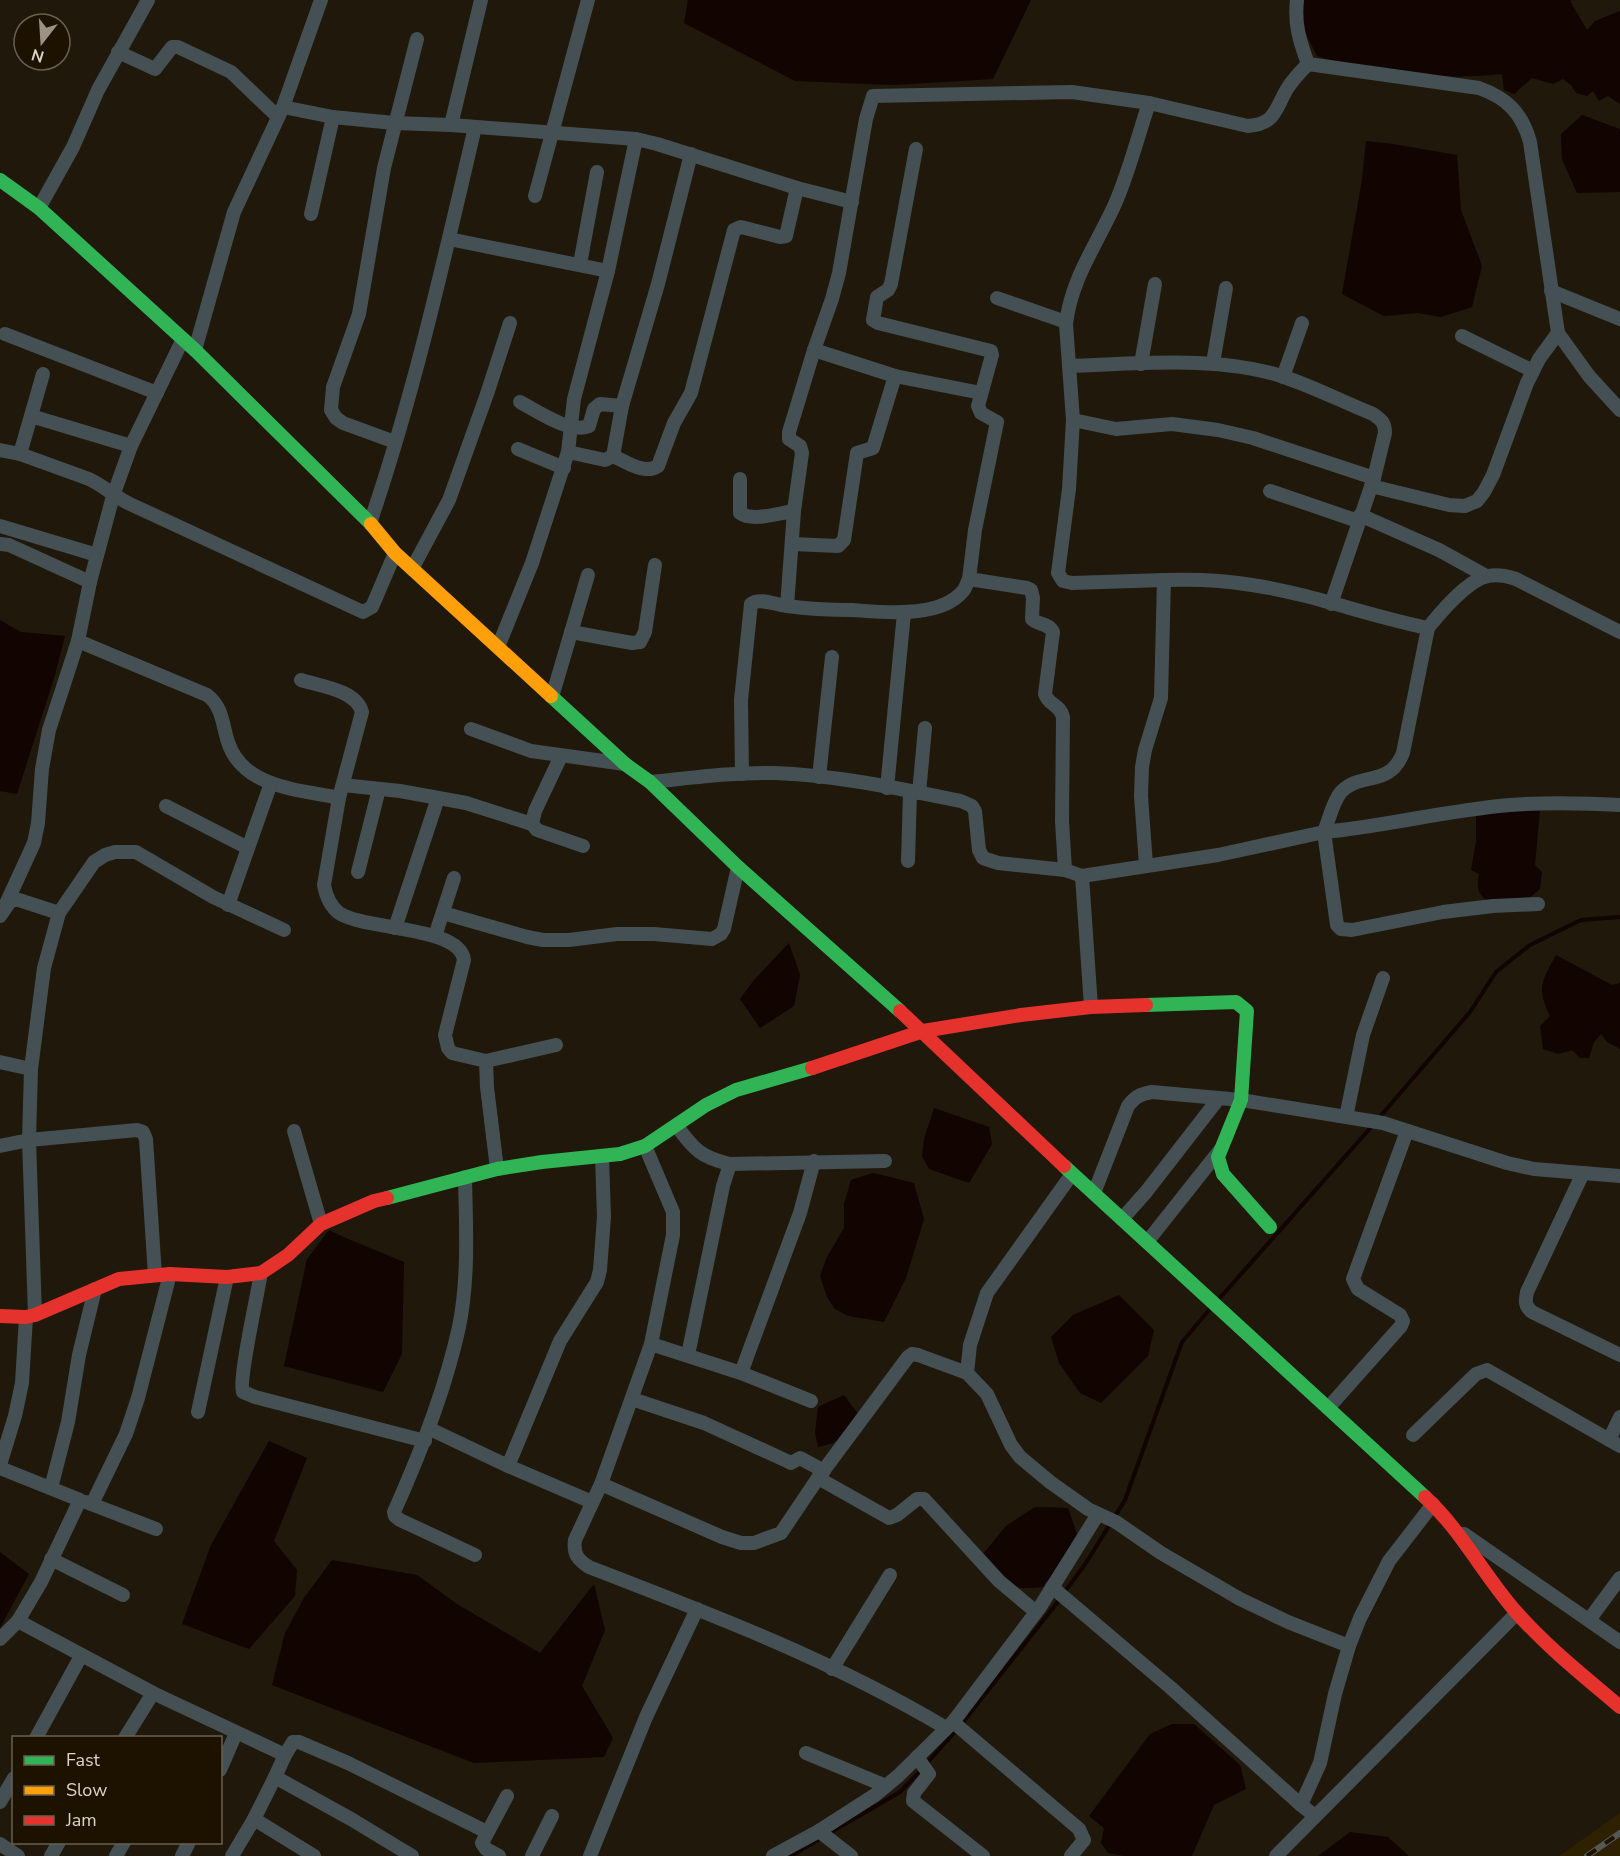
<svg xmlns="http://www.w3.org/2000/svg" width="1620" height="1856" font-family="'Nunito Sans',sans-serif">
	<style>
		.built { fill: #2e2102 }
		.water { fill: #110401 }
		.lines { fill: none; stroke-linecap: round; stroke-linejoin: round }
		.stream { stroke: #110401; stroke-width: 4 }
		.street { stroke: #445053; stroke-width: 14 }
		.fast { stroke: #30b455; stroke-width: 14 }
		.slow { stroke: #ff9f0a; stroke-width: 14 }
		.jam { stroke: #e5322d; stroke-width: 14 }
		.rail-casing { stroke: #555956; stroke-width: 6 }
		.rail { stroke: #1d1200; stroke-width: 4; stroke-dasharray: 11; stroke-linecap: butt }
	</style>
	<rect width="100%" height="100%" fill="#1f180b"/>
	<polygon class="built" points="1620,1813 1620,1856 1559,1856"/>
	<g class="water">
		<polygon points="688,0 1031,0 993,79 894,85 795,81 684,23"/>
		<path d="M 1304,0 L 1572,0 L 1570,1 L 1587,30 L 1595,21 L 1620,11 L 1620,104 L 1608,96 L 1599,101 L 1593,91 L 1587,96 L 1576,93 L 1571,85 L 1563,79 L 1553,84 L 1532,78 L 1514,94 L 1504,90 L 1502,74 C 1441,81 1376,72 1317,56 L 1303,28 Z"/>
		<polygon points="1582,115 1620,129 1620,192 1577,193 1562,159 1561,134"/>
		<polygon points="1366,141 1393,144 1457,155 1461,210 1482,266 1472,307 1441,317 1418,313 1384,316 1342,294 1362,180"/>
		<polygon points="0,620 21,632 65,636 55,675 17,794 0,791"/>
		<path d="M 1510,808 L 1540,810 L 1535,865 L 1542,872 L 1540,889 L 1528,899 L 1486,900 C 1476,891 1477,885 1479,874 L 1471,870 L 1476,842 L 1476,812 Z"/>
		<polygon points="789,943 800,975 794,1006 760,1028 740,999 754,980"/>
		<path d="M 1556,955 L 1612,985 L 1620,983 L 1620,1049 L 1607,1042 L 1601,1034 L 1594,1042 L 1589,1058 L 1580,1058 L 1572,1050 L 1558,1054 L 1543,1049 L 1540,1026 L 1550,1016 C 1536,987 1542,981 1556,955 Z"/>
		<polygon points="934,1108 989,1127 992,1144 969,1183 929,1169 922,1156 924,1139"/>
		<polygon points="873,1173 914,1183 924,1219 906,1278 884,1322 848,1316 835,1309 827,1297 820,1276 827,1257 844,1228 844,1204 851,1180"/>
		<polygon points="329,1230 348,1239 404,1262 402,1354 383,1392 284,1366 307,1259"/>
		<polygon points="1119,1295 1154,1330 1148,1356 1101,1403 1080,1393 1059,1363 1051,1337 1073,1315"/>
		<polygon points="844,1395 864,1422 833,1443 818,1447 815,1432 818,1407"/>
		<polygon points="269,1441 307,1458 274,1541 297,1570 295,1596 249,1649 182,1624 211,1545"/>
		<path d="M 1035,1507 L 1068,1508 L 1078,1537 L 1043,1587 C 1003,1591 1006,1583 983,1554 L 1006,1526 Z"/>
		<polygon points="0,1552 29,1574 0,1628"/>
		<polygon points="332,1560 417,1575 457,1604 540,1653 594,1584 605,1630 582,1686 613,1738 604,1757 474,1763 272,1685 285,1633 304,1598"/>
		<polygon points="1172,1724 1194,1724 1240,1765 1246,1789 1214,1805 1192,1856 1124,1856 1108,1853 1101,1843 1104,1828 1089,1816 1150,1734"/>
		<polygon points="1350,1832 1388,1837 1409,1856 1318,1856"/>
	</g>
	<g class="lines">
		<g class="stream">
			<polyline points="1378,1119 1470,1012 1496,972 1530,945 1581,920 1620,917"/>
			<polyline points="1219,1299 1373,1125"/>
			<polyline points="1064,1593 1086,1563 1125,1500 1182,1342 1210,1309"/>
			<polyline points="927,1763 960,1726 1060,1599"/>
			<polyline points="828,1834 900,1792 922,1769"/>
			<polyline points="791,1856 821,1838"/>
		</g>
		<g class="street">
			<path d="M 1297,0 C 1294,24 1300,42 1308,64 L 1479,88 C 1507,98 1522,113 1530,142 L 1558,333 L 1589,376 L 1620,410"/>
			<polyline points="118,52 155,69 172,47 178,47 231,72 278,117"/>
			<polyline points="283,107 333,117 394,123 451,125 636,139 657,144 797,188 852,202"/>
			<polyline points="451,125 481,0"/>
			<path d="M 916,149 L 891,284 L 888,290 L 877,297 L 873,320 L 878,323 L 991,351 L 992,355 L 978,406 L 981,413 L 997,422 L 975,530 L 969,579 L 1027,588 L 1031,590 L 1033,598 L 1032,619 C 1038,625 1049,623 1053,632 L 1045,694 C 1048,705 1060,704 1063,717 L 1062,821 L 1065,870"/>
			<polyline points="535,196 588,0"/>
			<polyline points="39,208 73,147 98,90 148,0"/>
			<polyline points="311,214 333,117"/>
			<polyline points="449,239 608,271"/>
			<polyline points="580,264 597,172"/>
			<polyline points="1551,291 1620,319"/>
			<polyline points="997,298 1066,322"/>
			<polyline points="5,334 157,393"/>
			<polyline points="1462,336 1533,371"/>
			<polyline points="195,350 234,212 283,107 321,0"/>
			<polyline points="814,350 895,376 981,393"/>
			<polyline points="1213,363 1226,288"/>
			<polyline points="1141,364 1155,284"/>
			<path d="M 1069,366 C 1137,364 1219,355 1284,377 C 1314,387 1343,402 1373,414 C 1381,420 1385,422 1385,433 L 1374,478 L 1331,604"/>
			<polyline points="1283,377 1302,323"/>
			<path d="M 520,402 C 537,411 570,434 589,426 L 594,409 L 600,404 L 622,406"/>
			<polyline points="31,416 131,446"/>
			<polyline points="1073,420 1116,429 1172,424 1218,430 1253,438 1374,478"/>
			<polyline points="395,442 343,423 336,418 331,410 333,387 359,314 384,168 417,39"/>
			<polyline points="518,449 564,468"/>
			<path d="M 0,450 L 20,454 L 89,479 C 104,486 115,497 130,504 L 363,612 L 372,607 L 395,553"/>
			<polyline points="568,452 605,460 613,456 622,406 658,284 691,154"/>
			<polyline points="20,454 43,374"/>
			<path d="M 613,456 C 627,462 644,475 658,466 L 674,423 L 691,393 L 734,230 L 741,227 L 780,237 L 786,236 L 797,188"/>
			<path d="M 740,479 L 740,513 C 753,522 779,513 794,511"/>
			<polyline points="1371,486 1449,505 1465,506 1477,501 1484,492 1493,475 1527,383 1539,359 1558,333"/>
			<polyline points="1270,491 1358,521"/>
			<polyline points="1360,515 1439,550 1486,576"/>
			<path d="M 370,523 C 414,394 444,260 475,127"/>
			<polyline points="0,526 97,555"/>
			<polyline points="0,544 9,545 90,582"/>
			<polyline points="792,544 838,546 844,540 857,453 873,448 895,376"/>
			<polyline points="412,569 449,500 487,394 510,323"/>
			<path d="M 1164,580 C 1194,579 1223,580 1252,585 C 1312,594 1369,616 1428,628 C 1440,613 1469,579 1488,576 C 1498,574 1507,576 1516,579 L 1620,632"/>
			<path d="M 787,606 L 794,511 L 802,453 L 800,446 L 789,439 L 789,432 L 814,350 L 832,299 L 839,273 L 866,119 L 873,96 L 1072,92 L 1149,103 L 1248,126 C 1276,124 1275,109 1287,89 C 1293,79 1300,72 1308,64"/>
			<polyline points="571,632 632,643 640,642 645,632 655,565"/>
			<path d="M 78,641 L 207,695 C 223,707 222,724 228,742 C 243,788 298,789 339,798"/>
			<polyline points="498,647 532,563 568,452 574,399 608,271 636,139"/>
			<path d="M 301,680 C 320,686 356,690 362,712 L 339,798 L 324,885 C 326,896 330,906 339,913 C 364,930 460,926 464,960 L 445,1035 L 448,1048 L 452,1053 L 486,1061 L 487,1087 L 497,1169"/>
			<polyline points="552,697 588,575"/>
			<polyline points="471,729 531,751 625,764"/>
			<polyline points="561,756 535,811 532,824 537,830 583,846"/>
			<path d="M 742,774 L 741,700 L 751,604 C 760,597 776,605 787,606 C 808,609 830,610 852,610 C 883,612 940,619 963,591 C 966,588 967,582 969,579"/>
			<polyline points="819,777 832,657"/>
			<path d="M 650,782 C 691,778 733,772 774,773 C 836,775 901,789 961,801 L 972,806 L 975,811 L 979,850 L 983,858 L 998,863 L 1065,870 L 1082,876 L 1218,855 L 1324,832 C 1329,820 1333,801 1341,792 C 1361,771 1389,788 1403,753 L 1428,628"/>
			<polyline points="343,785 400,791 466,803 532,824"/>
			<polyline points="887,788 904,613"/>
			<polyline points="919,793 925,728"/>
			<polyline points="166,806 248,848"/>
			<polyline points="908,861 910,792"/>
			<path d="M 1146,865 L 1141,796 L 1142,767 L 1145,750 L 1161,698 L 1164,580 L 1072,583 L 1063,581 L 1058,573 L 1069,489 L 1073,420 L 1066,324 C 1071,279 1097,244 1115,204 C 1129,172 1138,136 1149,103"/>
			<polyline points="358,872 379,789"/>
			<polyline points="1082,876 1091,1007"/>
			<polyline points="6,904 34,843 38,823 42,769 49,730 78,641 90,582 113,496 131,446 183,339"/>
			<path d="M 1538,904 L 1493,906 L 1443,912 L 1352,930 L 1341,929 L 1337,925 L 1324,832 C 1387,826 1448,810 1510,805 C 1547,802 1584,803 1620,805"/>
			<polyline points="228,905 271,783"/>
			<polyline points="443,913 527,937 543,940 569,940 617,934 654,934 712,939 721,934 724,929 738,867"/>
			<polyline points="0,916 11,900 19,900 59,913"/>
			<polyline points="395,928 438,798"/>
			<polyline points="435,936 454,878"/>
			<polyline points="486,1061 556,1045"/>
			<polyline points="0,1062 31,1069"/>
			<polyline points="1346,1117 1363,1035 1383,978"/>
			<path d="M 677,1126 C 693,1149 702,1158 730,1164 L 885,1161"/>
			<polyline points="294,1131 321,1224"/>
			<polyline points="0,1146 29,1140 31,1069 44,968 59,913 94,862 105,855 115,852 136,852 213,897 284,930"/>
			<path d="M 645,1146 L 673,1212 L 673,1235 L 651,1344 L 601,1484 L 575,1540 C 573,1554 578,1560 589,1567 C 711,1614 834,1661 946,1728"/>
			<path d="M 1583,1173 L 1527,1292 C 1525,1302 1525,1306 1532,1312 L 1620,1355"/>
			<polyline points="1072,1174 987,1293 970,1345 967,1373 987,1394 1011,1445 1020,1457 1050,1482 1088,1509 1116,1522 1161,1553 1240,1599 1288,1622 1349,1646"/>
			<path d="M 465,1177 C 466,1226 469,1278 459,1327 C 445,1391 421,1452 394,1512 L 395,1516 L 400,1520 L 475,1555"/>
			<path d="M 1094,1193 L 1128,1106 C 1135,1097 1140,1094 1152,1092 L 1241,1100 L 1383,1123 L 1507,1163 L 1534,1169 L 1620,1176"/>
			<polyline points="1122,1219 1146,1192 1219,1098"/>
			<polyline points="1147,1242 1220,1150"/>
			<path d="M 261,1273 C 258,1292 238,1381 243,1392 L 255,1397 L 425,1441"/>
			<polyline points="35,1315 29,1140 137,1130 143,1132 146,1139 155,1275"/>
			<polyline points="651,1344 741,1373 811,1401"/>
			<polyline points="688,1355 723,1186 730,1164"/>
			<polyline points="741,1373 800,1213 814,1161"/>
			<polyline points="632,1399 704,1423 787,1461 791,1463 800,1458 824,1471"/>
			<polyline points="1328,1408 1401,1326 1403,1321 1400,1315 1358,1289 1353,1279 1407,1131"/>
			<polyline points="198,1412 227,1277"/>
			<polyline points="430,1429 508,1466 560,1341 597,1282 600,1270 604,1217 602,1157"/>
			<polyline points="1413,1435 1476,1374 1487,1370 1620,1446"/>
			<polyline points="1609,1440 1620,1417"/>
			<polyline points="0,1465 15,1416 22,1383 26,1317"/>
			<polyline points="508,1466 592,1502"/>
			<polyline points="0,1468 80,1500 41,1582 18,1621 153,1693 285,1755 275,1777 351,1819 412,1856"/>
			<polyline points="818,1478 889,1518 897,1515 917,1499 924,1499 999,1581 1036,1612"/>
			<polyline points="601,1484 722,1537 741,1543 754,1543 781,1533 818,1478 908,1357 912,1354 918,1355 967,1373"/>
			<polyline points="51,1488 68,1422 79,1355 95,1289"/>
			<polyline points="86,1502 156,1529"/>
			<polyline points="92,1504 126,1434 138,1398 170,1274"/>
			<polyline points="1464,1534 1620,1642"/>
			<polyline points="51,1559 123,1595"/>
			<polyline points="1052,1587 1171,1688 1301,1805"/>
			<polyline points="1589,1620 1620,1578"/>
			<polyline points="0,1639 18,1621"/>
			<polyline points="832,1669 890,1575"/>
			<polyline points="953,1722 1079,1829 1084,1840 1071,1856"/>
			<polyline points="36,1738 81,1656"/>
			<polyline points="125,1738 153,1693"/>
			<polyline points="806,1753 886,1786"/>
			<polyline points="285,1755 293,1742 299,1742 348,1763 487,1832"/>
			<polyline points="917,1757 929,1774 914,1793 913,1801 983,1856"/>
			<polyline points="220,1770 236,1733"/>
			<polyline points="0,1802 14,1778"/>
			<polyline points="1315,1816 1301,1805 1320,1763 1335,1694 1349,1646 1360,1618 1389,1561 1433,1504"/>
			<polyline points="254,1819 314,1856"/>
			<polyline points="819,1831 851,1856"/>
			<polyline points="0,1844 18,1856"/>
			<polyline points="51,1856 59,1842"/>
			<polyline points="116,1856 124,1842"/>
			<polyline points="182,1856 189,1842"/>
			<polyline points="232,1856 254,1819 275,1777"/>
			<polyline points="499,1856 486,1849 482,1843 507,1796"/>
			<polyline points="532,1856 552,1816"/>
			<polyline points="590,1856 646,1717 697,1609"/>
			<polyline points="773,1856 819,1831 875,1795 898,1776 953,1722 1040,1607 1098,1514"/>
			<polyline points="1276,1856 1517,1613"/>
		</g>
		<g class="fast">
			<polyline points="0,180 39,208 195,350 371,524"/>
			<polyline points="551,696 625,764 650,782 738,867 900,1011"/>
			<polyline points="1146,1005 1236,1002 1247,1011 1241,1100 1218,1157 1223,1174 1270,1227"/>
			<polyline points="1064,1166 1425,1497"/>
			<polyline points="387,1198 497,1169 542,1162 620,1154 645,1146 706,1105 736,1090 812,1068"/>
		</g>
		<polyline class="slow" points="371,524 395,553 551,696"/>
		<g class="jam">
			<polyline points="900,1011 1064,1166"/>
			<polyline points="812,1068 923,1031 1021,1015 1091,1007 1146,1005"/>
			<polyline points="0,1316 26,1317 35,1315 119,1279 170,1274 227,1277 261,1273 288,1255 321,1224 374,1201 387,1198"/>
			<path d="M 1425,1497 C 1462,1531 1484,1576 1517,1613 C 1548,1648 1585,1677 1620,1707"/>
		</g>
		<defs>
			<polyline id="rail" points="1587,1856 1620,1833"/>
		</defs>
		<use href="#rail" class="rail-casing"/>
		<use href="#rail" class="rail"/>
	</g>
	<rect x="12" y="1736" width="210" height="108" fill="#1d1200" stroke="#69604f" stroke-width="1.5"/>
	<rect x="24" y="1756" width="30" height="9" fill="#30b455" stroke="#69604f" stroke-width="1.5"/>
	<text x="66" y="1766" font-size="18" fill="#dcd4c6">Fast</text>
	<rect x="24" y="1786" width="30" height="9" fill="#ff9f0a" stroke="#69604f" stroke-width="1.5"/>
	<text x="66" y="1796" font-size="18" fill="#dcd4c6">Slow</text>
	<rect x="24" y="1816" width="30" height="9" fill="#e5322d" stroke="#69604f" stroke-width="1.5"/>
	<text x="66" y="1826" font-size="18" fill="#dcd4c6">Jam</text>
	<g transform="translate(42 42) rotate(197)"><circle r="28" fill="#1d1200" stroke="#69604f" stroke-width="1.5"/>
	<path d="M0-4.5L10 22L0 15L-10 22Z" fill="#9a9285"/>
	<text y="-9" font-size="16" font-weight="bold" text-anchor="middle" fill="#dcd4c6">N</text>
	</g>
</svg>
